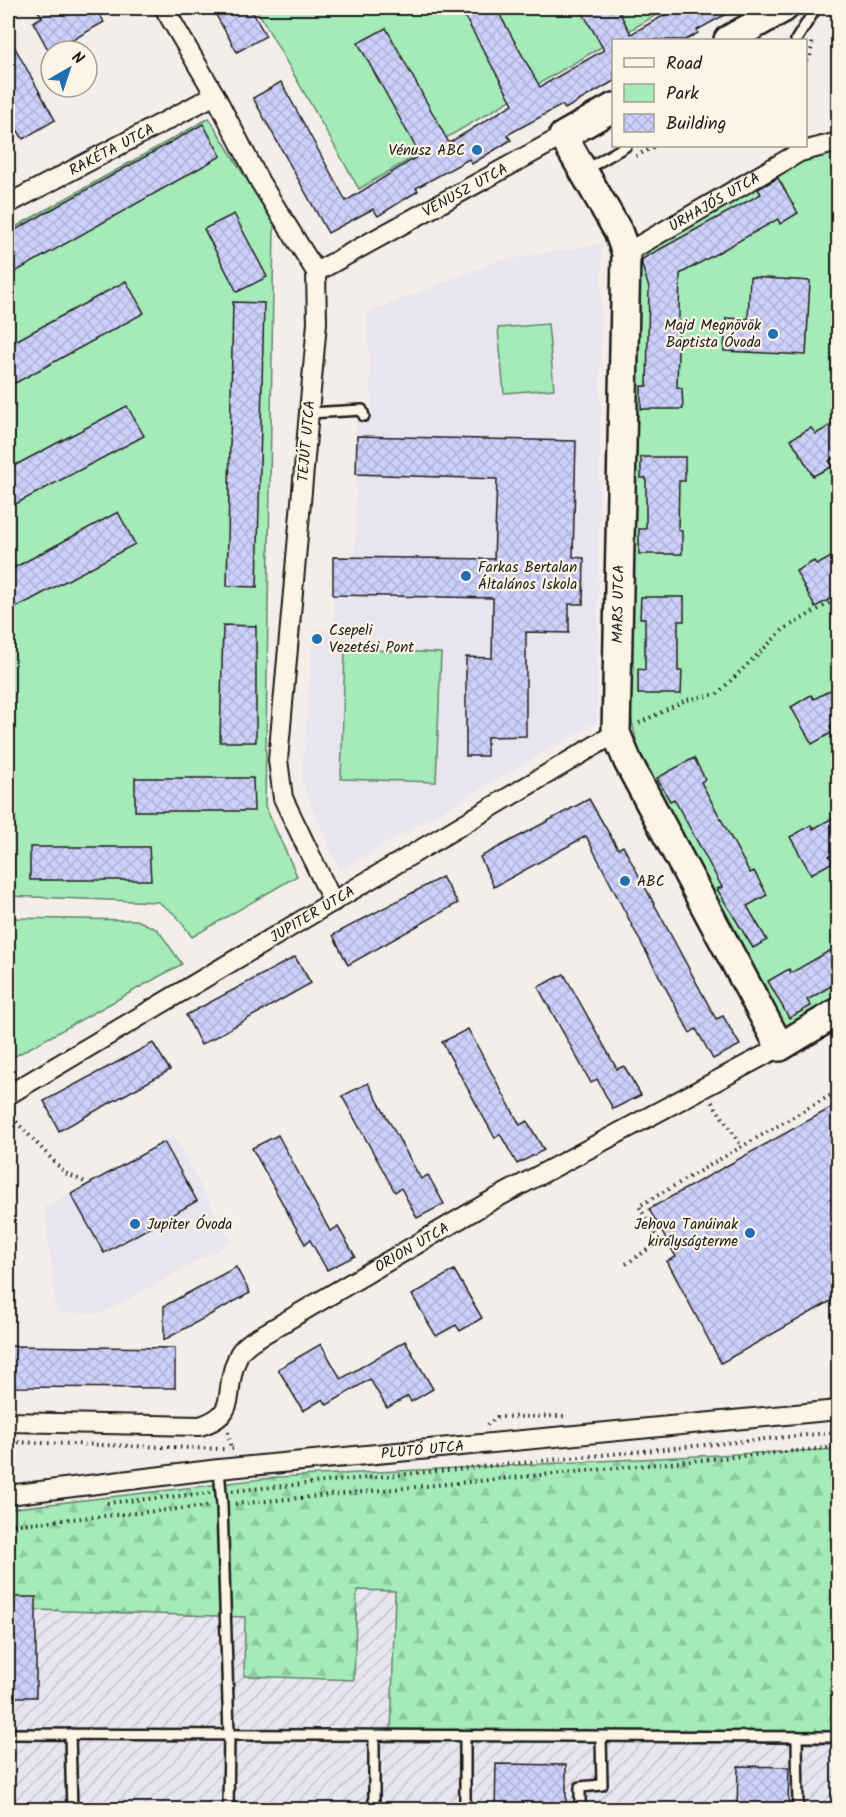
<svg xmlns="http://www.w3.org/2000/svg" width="846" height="1817" font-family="Kalam,sans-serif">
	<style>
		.built { fill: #e8e5ee }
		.industrial { fill: url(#industrial-furrows) }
		.forest { fill: url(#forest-firs); stroke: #60846a; stroke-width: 1.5 }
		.green { fill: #a4ebb8; stroke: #60846a; stroke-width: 1.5 }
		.building { fill: url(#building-cross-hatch); stroke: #1c1c1c; stroke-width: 1.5 }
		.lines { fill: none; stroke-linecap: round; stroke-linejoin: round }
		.lane-casing { stroke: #1c1c1c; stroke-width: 14 }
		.street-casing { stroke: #1c1c1c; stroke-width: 22 }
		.secondary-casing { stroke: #1c1c1c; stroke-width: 32 }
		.path { stroke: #1c1c1c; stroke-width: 4; stroke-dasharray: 1.5 4.5; stroke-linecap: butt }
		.lane { stroke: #fcf5e5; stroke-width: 9 }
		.street { stroke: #fcf5e5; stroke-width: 18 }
		.secondary { stroke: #fcf5e5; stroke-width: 27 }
		.poi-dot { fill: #1f6fb2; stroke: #fcf5e5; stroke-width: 2 }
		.labels { text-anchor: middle; stroke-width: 4.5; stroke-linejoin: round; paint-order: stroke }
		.street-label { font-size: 15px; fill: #1c1c1c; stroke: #fcf5e5 }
		.poi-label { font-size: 15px; fill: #1c1c1c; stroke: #fcf5e5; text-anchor: start }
	</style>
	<defs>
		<pattern id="industrial-furrows" width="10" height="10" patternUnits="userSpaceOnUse" patternTransform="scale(1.5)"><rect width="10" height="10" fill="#e8e5ee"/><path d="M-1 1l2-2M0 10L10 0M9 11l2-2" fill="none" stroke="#c6c4cc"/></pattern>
		<pattern id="forest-firs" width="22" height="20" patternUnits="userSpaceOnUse" patternTransform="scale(1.5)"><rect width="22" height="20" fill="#a4ebb8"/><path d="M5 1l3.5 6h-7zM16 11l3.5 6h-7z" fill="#8dc99e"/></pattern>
		<pattern id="building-cross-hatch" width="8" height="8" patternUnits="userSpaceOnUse" patternTransform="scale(1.5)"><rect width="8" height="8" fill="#cdd0f9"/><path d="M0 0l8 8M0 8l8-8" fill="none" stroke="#afb2d5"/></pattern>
	</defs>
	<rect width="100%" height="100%" fill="#f3eee9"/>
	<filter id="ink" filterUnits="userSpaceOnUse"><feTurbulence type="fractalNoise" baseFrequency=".0167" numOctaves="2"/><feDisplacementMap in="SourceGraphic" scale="12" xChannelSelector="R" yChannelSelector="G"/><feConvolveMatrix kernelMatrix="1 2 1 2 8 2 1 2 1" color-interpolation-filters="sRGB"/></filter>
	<g filter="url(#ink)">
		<g class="built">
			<polygon points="602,244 597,722 340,870 301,781 314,630 336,630 333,596 333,557 355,557 357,416 372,416 367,313 497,261"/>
			<polygon points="173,1136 232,1242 103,1313 56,1313 45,1207"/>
		</g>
		<polygon class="industrial" points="357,1590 396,1591 392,1738 838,1744 838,1809 8,1810 8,1609 245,1617 354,1680"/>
		<polygon class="forest" points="838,1449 838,1744 391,1738 395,1591 357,1590 354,1680 244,1676 245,1617 8,1609 8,1509 279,1477"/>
		<g class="green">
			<polygon points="256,8 668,8 359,189"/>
			<polygon points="209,118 274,224 265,806 297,876 192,937 176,915 158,902 8,896 8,231"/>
			<polygon points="833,150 838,150 838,997 787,1026 777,1019 641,763 630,712 636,254 794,164"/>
			<polygon points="548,324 554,389 504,393 498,328"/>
			<polygon points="345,649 441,653 436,782 341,779"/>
			<polygon points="8,918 137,920 158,930 182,964 8,1060"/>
		</g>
		<g class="building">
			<polygon points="36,8 96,8 104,22 50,53 33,22 42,17"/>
			<polygon points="212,8 250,8 266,36 237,52"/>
			<polygon points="460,8 496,8 540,87 604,50 580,8 617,8 631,34 677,8 737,8 697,30 698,33 686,40 614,40 614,81 565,109 562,105 507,135 511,140 472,164 469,159 416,188 418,191 378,216 373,209 328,233 253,98 281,82 346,201 420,155 358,43 386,28 449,143 513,104"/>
			<polygon points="8,35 55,120 23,139 15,126 8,130"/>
			<polygon points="203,124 221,156 8,276 8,234"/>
			<polygon points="778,178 798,213 780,224 778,219 680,274 677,387 682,388 683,409 641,409 641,386 647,386 649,288 642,265 642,259 761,194 758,189"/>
			<polygon points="234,214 267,277 237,292 204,229"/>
			<polygon points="750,277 810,281 806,355 724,351 726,318 748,319"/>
			<polygon points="126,281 144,313 8,387 8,345"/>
			<polygon points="233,302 264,303 257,587 227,586"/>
			<polygon points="127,406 144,436 8,508 8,469"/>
			<polygon points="838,421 838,455 829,461 833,466 813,476 791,439 811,428 816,434"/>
			<polygon points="357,436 576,441 573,557 584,558 583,604 569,604 569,633 526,632 526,736 487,737 487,756 466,756 466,657 492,658 493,598 333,595 333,557 494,559 497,479 356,474"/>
			<polygon points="641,457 685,457 685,481 679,481 678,530 682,531 682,554 639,554 639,529 646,529 646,478 641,478"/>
			<polygon points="118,512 135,544 8,612 8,571"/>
			<polygon points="838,553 838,588 833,591 836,596 815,607 796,571 814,561 817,565"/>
			<polygon points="641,597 684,597 684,621 678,621 678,671 682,671 681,694 638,694 638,669 645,670 645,618 640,618"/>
			<polygon points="223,625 256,626 256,742 220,742"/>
			<polygon points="838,686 838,721 830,726 833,732 812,744 791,707 811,695 814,699"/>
			<polygon points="694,758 705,779 701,782 750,873 754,871 767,895 747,906 767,940 753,948 717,889 722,887 674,799 670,801 657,778"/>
			<polygon points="135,778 253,778 254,811 135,811"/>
			<polygon points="589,799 618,849 623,846 716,1019 723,1016 740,1045 713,1059 696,1029 690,1033 638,937 586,836 494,887 480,857"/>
			<polygon points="838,815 838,851 829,856 833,862 811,874 790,837 811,825 813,829"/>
			<polygon points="30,847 149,847 151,880 30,880"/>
			<polygon points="442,877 458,903 348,965 333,935"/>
			<polygon points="838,946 838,982 807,1000 811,1006 789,1018 768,981 789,969 791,973"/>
			<polygon points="295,957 311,983 201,1045 186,1015"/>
			<polygon points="564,974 617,1069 624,1066 641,1095 613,1109 597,1079 591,1083 538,987"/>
			<polygon points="468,1029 520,1125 527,1121 544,1150 517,1164 500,1134 495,1138 442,1042"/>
			<polygon points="153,1043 170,1070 59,1131 44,1101"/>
			<polygon points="368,1083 421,1179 428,1175 444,1204 417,1218 401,1188 395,1192 342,1096"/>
			<polygon points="838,1104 838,1297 721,1363 667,1261 676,1257 649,1209"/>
			<polygon points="278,1135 330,1231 338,1227 355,1256 327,1270 310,1240 305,1244 252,1148"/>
			<polygon points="164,1142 197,1201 104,1253 71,1194"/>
			<polygon points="236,1267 250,1293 164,1340 164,1306"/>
			<polygon points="454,1270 482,1318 460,1331 456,1325 436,1336 412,1295"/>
			<polygon points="405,1341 433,1389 411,1402 408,1396 387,1408 370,1379 327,1405 323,1399 303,1411 278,1369 321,1344 341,1379"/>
			<polygon points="8,1346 175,1348 175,1388 8,1387"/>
			<rect x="8" y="1597" width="28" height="100"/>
			<polygon points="496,1764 566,1765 566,1809 495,1809"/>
			<polygon points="738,1766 789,1767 788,1809 737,1809"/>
		</g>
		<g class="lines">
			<defs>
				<g id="lane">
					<polyline points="748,8 756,21"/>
					<polyline points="796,40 816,8"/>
					<polyline points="585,170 626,146"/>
					<polyline points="309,413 362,410 364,416"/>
					<polyline points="219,1469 222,1505 229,1735 228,1810"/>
					<polyline points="8,1734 838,1737"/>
					<polyline points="70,1734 72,1810"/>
					<polyline points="374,1736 374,1810"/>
					<polyline points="797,1737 798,1810"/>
					<polyline points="465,1810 465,1736"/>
					<polyline points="580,1810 580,1787 602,1785 601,1737"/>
				</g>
				<g id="street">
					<polyline points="164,8 215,95 260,182 316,272 317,323 278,760 283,798 333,902"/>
					<path id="s1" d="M 8,204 L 215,95"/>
					<path id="s2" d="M 626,253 L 800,152 L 838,142"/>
					<path id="s3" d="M 316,272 L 563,136"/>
					<path id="s4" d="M 8,1095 L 616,733"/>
					<path id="s5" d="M 8,1422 L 200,1426 C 239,1414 224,1394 235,1364 C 237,1360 238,1354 241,1351 C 244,1347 248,1344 252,1341 L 487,1203 L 780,1047"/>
					<path id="s6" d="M 8,1495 L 219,1469 L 838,1410"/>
				</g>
				<g id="secondary">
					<polyline points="728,40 784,8"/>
					<polyline points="614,107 563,136 618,231 626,253 616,733 628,762 780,1047 838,1012"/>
				</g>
			</defs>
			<use href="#lane" class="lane-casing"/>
			<use href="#street" class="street-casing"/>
			<use href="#secondary" class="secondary-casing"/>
			<g class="path">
				<polyline points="829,14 836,8"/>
				<polyline points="806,60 810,57 813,39"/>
				<polyline points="636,156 655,146"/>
				<polyline points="639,723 686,700 717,694 784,629 838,598"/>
				<polyline points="712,1102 742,1147"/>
				<polyline points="8,1113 65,1173 85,1182"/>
				<polyline points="626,1264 659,1242 639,1206 838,1091"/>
				<polyline points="487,1425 497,1417 564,1416"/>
				<polyline points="228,1432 231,1449 233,1449"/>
				<polyline points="12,1442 224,1449"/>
				<polyline points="232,1491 838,1432"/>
				<polyline points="107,1503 210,1493"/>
				<polyline points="235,1504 838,1447"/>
				<polyline points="8,1525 210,1506"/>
			</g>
			<use href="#lane" class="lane"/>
			<use href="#street" class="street"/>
			<use href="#secondary" class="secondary"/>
		</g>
	</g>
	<g class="poi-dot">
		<circle cx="477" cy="150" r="6"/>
		<circle cx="773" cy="334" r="6"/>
		<circle cx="466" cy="576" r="6"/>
		<circle cx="317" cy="639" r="6"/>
		<circle cx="625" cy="881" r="6"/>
		<circle cx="135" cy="1224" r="6"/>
		<circle cx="750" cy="1233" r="6"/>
	</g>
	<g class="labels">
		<g class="street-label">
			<text dy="5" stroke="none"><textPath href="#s1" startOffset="117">RAKÉTA UTCA</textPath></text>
			<text dy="5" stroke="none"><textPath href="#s3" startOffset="170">VÉNUSZ UTCA</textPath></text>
			<text dy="5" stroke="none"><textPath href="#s2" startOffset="102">ŰRHAJÓS UTCA</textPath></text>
			<text transform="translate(306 441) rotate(-85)" y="5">TEJÚT UTCA</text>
			<text transform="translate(618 604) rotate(-89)" y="5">MARS UTCA</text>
			<text dy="5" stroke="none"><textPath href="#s4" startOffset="354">JUPITER UTCA</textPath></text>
			<text dy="5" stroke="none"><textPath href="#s5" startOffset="484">ORION UTCA</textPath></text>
			<text dy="5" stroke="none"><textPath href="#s6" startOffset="417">PLÚTÓ UTCA</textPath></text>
		</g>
		<g class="poi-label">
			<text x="465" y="155" text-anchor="end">Vénusz ABC</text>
			<text x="761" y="330" text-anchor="end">Majd Megnövök<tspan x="761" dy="17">Baptista Óvoda</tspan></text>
			<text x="478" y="572">Farkas Bertalan<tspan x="478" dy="17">Általános Iskola</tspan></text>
			<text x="329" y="635">Csepeli<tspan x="329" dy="17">Vezetési Pont</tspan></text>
			<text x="637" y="886">ABC</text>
			<text x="147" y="1229">Jupiter Óvoda</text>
			<text x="738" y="1229" text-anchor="end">Jehova Tanúinak<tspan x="738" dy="17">királyságterme</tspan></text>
		</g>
	</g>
	<rect width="846" height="1817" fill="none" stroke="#fcf5e5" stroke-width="30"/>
	<rect x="15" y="15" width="816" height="1787" fill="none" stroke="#1c1c1c" stroke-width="2" filter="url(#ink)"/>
	<rect x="612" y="39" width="195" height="108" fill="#fcf5e5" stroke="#a29e95" stroke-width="1.5"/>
	<rect x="624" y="58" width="30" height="9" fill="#fcf5e5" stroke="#a29e95" stroke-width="1.5"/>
	<text x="666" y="69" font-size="18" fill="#1c1c1c">Road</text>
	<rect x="624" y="84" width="30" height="18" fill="#a4ebb8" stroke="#a29e95" stroke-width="1.5"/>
	<text x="666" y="99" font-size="18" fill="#1c1c1c">Park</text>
	<rect x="624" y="114" width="30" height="18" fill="url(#building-cross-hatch)" stroke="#a29e95" stroke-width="1.5"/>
	<text x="666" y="129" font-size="18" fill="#1c1c1c">Building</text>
	<g transform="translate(69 69) rotate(39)"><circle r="28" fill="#fcf5e5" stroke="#a29e95" stroke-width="1.5"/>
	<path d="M0-4.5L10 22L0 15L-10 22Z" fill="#1f6fb2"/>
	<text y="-9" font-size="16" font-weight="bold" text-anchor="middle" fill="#1c1c1c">N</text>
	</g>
</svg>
